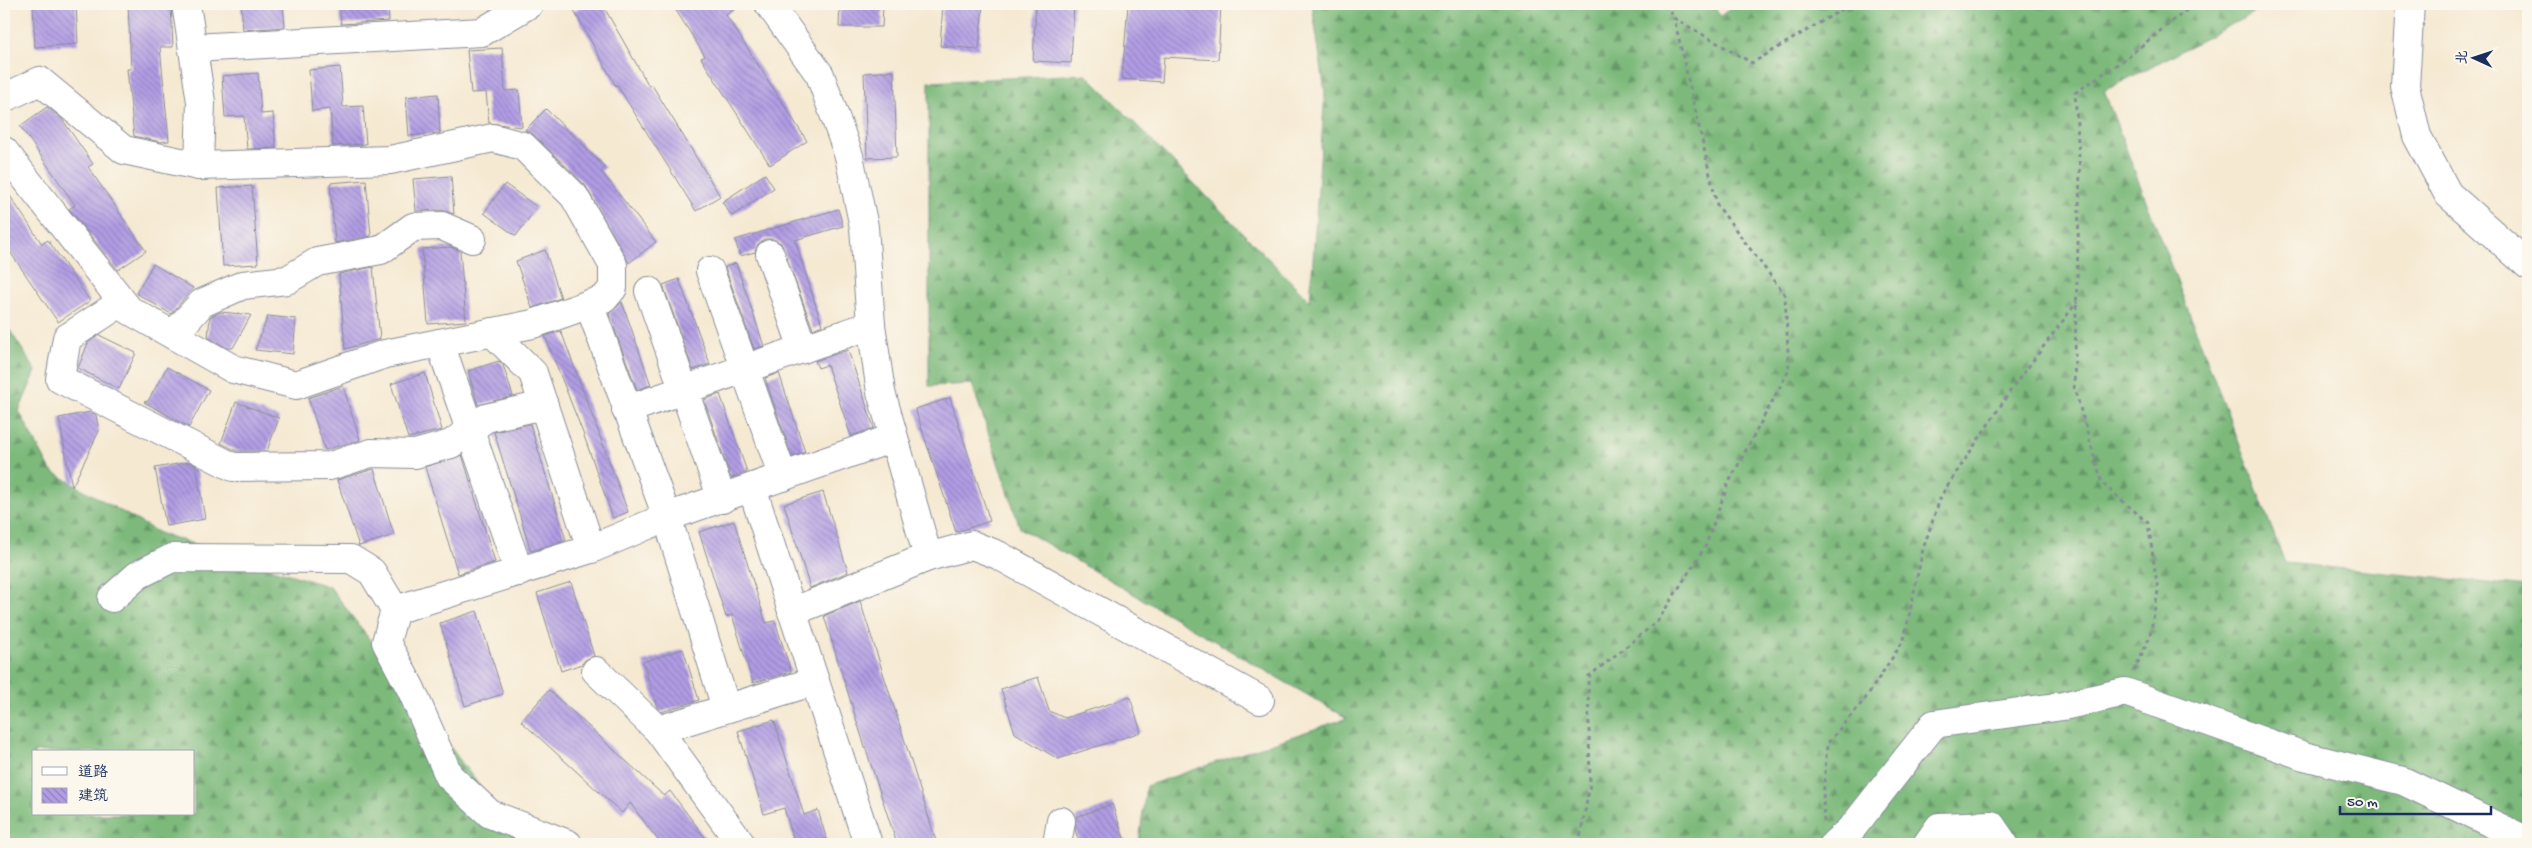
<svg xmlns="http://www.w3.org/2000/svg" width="2532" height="848" font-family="'Gochi Hand','LXGW WenKai TC',sans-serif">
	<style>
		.forest { fill: url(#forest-firs); stroke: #4c746c; fill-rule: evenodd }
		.building { fill: url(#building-back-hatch) }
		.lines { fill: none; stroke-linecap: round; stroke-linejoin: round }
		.minor-casing { stroke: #888c98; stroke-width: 30 }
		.path { stroke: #888c98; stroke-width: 3; stroke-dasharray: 4 4; stroke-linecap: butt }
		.minor { stroke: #fff; stroke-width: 28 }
	</style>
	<defs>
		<pattern id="forest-firs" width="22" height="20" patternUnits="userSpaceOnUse" patternTransform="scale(1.25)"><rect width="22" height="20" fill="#7cb97a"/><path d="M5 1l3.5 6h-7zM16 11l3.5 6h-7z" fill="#659767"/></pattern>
		<pattern id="building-back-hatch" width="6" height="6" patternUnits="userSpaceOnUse" patternTransform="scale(1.25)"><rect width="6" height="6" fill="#b19ce4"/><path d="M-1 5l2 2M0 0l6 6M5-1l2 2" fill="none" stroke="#8f80bc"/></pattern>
	</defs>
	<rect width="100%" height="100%" fill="#fbf7ec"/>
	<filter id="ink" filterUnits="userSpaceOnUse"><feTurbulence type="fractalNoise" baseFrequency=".02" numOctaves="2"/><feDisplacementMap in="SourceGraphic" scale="10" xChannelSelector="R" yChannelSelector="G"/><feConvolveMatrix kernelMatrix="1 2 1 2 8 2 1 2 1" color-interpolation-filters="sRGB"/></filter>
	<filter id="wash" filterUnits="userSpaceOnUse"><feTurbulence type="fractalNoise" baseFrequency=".0096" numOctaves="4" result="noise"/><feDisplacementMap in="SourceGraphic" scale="20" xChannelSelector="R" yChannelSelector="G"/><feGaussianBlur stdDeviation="1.12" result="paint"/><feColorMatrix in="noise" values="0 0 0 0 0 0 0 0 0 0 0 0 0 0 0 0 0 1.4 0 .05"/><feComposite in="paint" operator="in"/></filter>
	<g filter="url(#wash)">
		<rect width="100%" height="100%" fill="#f5e9d2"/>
		<g class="forest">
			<polygon points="1312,4 1713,4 1720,16 1737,4 2271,4 2104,91 2285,563 2528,587 2528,844 1139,844 1146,786 1347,718 1020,528 972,384 929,386 929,82 1086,74 1310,301 1325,92"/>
			<path d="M 4,321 L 36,371 L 19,411 L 51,471 L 159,533 L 330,587 L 523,844 L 4,844 ZM 34,752 L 194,752 L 194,814 L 34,814 Z"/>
		</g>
		<g id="blocks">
			<g class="building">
				<polygon points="33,4 76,4 78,44 35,47"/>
				<polygon points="128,4 171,4 173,47 160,47 169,141 161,142 134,136 127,69 131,69"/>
				<polygon points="241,4 283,4 285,27 243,30"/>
				<polygon points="339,4 388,4 389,21 341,24"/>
				<polygon points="587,4 602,4 649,86 652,85 720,196 696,211 617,85 616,86 574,11"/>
				<polygon points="672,4 742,4 726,15 807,141 770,165 701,58 705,56"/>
				<polygon points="840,4 883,4 882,27 839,27"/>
				<polygon points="943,4 983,4 979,49 940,46"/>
				<polygon points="1036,4 1074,4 1071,63 1033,61"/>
				<polygon points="1128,4 1221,4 1218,60 1164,57 1162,82 1122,79"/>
				<polygon points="502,48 505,91 519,90 522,127 489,123 486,92 471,93 467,50"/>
				<polygon points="340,67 343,107 363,106 366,144 333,146 330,109 312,111 309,70"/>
				<polygon points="894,71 897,157 867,158 864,73"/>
				<polygon points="258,73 261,114 273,113 276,148 247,149 244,116 225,117 222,76"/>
				<polygon points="438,94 440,133 409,136 406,97"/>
				<polygon points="47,107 62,119 93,164 88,167 146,251 118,270 69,209 75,205 20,126"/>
				<polygon points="546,109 605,167 601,171 656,242 629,263 585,185 534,135 525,130"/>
				<polygon points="765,174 774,188 732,216 722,202"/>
				<polygon points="451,176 454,214 442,210 416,211 413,179"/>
				<polygon points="366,180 371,236 335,243 330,183"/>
				<polygon points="505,184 537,207 516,236 484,213"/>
				<polygon points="252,186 258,264 223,266 218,188"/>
				<polygon points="4,187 42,244 48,240 90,301 58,322 4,243"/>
				<polygon points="838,209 843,226 795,240 822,325 813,329 781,243 773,239 765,239 758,244 755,252 740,256 735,240"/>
				<polygon points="451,247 460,251 466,321 428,324 422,249"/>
				<polygon points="545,250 561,298 532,308 516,261"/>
				<polygon points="736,263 764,346 754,349 725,267"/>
				<polygon points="153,264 193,288 171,314 136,293"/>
				<polygon points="373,267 380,339 345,349 339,274"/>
				<polygon points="679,279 710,364 693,370 663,285"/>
				<polygon points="622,302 651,385 637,390 609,314"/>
				<polygon points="221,312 251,315 233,348 227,348 208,337 210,317"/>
				<polygon points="268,316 296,319 293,354 255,350"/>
				<polygon points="561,331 628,512 613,518 583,433 545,336"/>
				<polygon points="99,335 136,353 119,389 78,368 88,343"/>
				<polygon points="848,350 874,428 851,436 827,365 818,368 815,361"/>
				<polygon points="499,361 503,365 513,396 478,405 468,371"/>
				<polygon points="167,367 209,390 189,427 144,402 148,401"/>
				<polygon points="425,373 442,430 408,438 391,384"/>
				<polygon points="779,373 805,452 792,457 765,378"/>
				<polygon points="343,386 360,440 325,450 308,398"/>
				<polygon points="720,394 747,472 731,478 704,400"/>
				<polygon points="950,398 990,521 956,532 915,409"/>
				<polygon points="236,402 279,418 267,451 237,451 221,443"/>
				<polygon points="91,412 96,415 99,431 72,487 59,418"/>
				<polygon points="530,424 566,540 531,551 494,432"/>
				<polygon points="462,455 495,562 458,574 425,467"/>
				<polygon points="189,462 196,466 205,519 166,526 155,468"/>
				<polygon points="374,469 394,535 359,546 337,480"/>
				<polygon points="823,492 848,572 810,588 784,504"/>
				<polygon points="734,521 766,623 775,621 791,672 753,683 732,615 726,617 699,532"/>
				<polygon points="571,582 594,656 585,660 582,664 561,671 537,593"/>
				<polygon points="860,601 901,729 937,844 897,844 858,725 824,616"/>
				<polygon points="477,611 503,694 465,706 440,623"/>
				<polygon points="683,649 699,700 661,712 657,707 643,662"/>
				<polygon points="1038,677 1049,711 1065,718 1130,697 1141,732 1058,759 1015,733 1001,689"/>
				<polygon points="549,690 664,796 670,791 710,844 661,844 630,803 622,813 521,721"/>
				<polygon points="774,720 804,815 818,810 828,844 795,844 784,808 764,814 738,731"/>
				<polygon points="1112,804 1126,844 1080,844 1075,830 1076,817"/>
			</g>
		</g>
	</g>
	<g filter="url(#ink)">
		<use href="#blocks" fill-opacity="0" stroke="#888c98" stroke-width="1"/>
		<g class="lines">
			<defs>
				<g id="minor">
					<polyline points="186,4 201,102 199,166"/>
					<polyline points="769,4 820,75 849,156 864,227 871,325 881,392 928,557 972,545 998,555 1260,700"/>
					<polyline points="2410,4 2405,86 2417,136 2448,194 2528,265"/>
					<polyline points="193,48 482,32 529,4"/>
					<polyline points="4,98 40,81 124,150 199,166 390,160 493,138 523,146 574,196 613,265 613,288 604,299 533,324 385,354 296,385 233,369 129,310 4,151"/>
					<polyline points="770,254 803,349"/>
					<polyline points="710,271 783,477"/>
					<polyline points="649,291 722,499"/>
					<polyline points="122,302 67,338 60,379 233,467 330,466 371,453 415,454 451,444 486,418 544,405"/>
					<polyline points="589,304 667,517 726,708"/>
					<polyline points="492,332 533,373 591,549"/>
					<polyline points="173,335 202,303 243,285 287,280 317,262 381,250 413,227 442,226 472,239"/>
					<polyline points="440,343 519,572"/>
					<polyline points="626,410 871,325"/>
					<polyline points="752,488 868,844"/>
					<polyline points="112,598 138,575 172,558 351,559 372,572 395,610 386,642 411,689 449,776 490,814 568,844"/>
					<polyline points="395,610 591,549 667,517 893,438"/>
					<polyline points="792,612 928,557"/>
					<polyline points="596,671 658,730 741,844"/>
					<polyline points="658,730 815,681"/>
					<polyline points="1057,844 1061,821"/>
					<polyline points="1834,844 1853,827 1934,724 2063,706 2125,692 2304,756 2403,781 2528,841"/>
					<polyline points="1927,844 1939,827 1991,825 2004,844"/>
				</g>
			</defs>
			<use href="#minor" class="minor-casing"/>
			<g class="path">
				<polyline points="1666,4 1674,18 1752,63 1851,4"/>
				<polyline points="2134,671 2150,636 2158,591 2148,523 2102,483 2074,387 2080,173 2075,93 2125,59 2194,4"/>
				<polyline points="1824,822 1823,800 1827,744 1865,699 1904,640 1923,549 1941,496 2013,387 2077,302"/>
				<polyline points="1579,844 1590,784 1588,677 1657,622 1705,547 1728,484 1789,370 1785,295 1717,205 1674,18"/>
			</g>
			<use href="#minor" class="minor"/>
		</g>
	</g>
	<rect width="2532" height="848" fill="none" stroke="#fbf7ec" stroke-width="20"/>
	<rect x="32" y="750" width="162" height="65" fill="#fbf7ec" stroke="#a1a7b3"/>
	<rect x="42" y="767" width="25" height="8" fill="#ffffff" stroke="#a1a7b3"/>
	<text x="78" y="776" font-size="15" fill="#1b2f5e">道路</text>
	<rect x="42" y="788" width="25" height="15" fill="url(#building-back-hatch)" stroke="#a1a7b3"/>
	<text x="78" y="800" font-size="15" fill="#1b2f5e">建筑</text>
	<g transform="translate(2474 58) rotate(273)" stroke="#fbf7ec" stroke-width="4" paint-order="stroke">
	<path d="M0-4L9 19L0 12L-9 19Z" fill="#1b2f5e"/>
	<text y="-8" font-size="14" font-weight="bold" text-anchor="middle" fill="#1b2f5e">北</text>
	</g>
	<path d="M2340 806v8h151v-8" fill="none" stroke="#1b2f5e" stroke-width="2.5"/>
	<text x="2347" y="806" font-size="15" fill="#1b2f5e" stroke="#fbf7ec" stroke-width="4" paint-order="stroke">50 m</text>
</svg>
